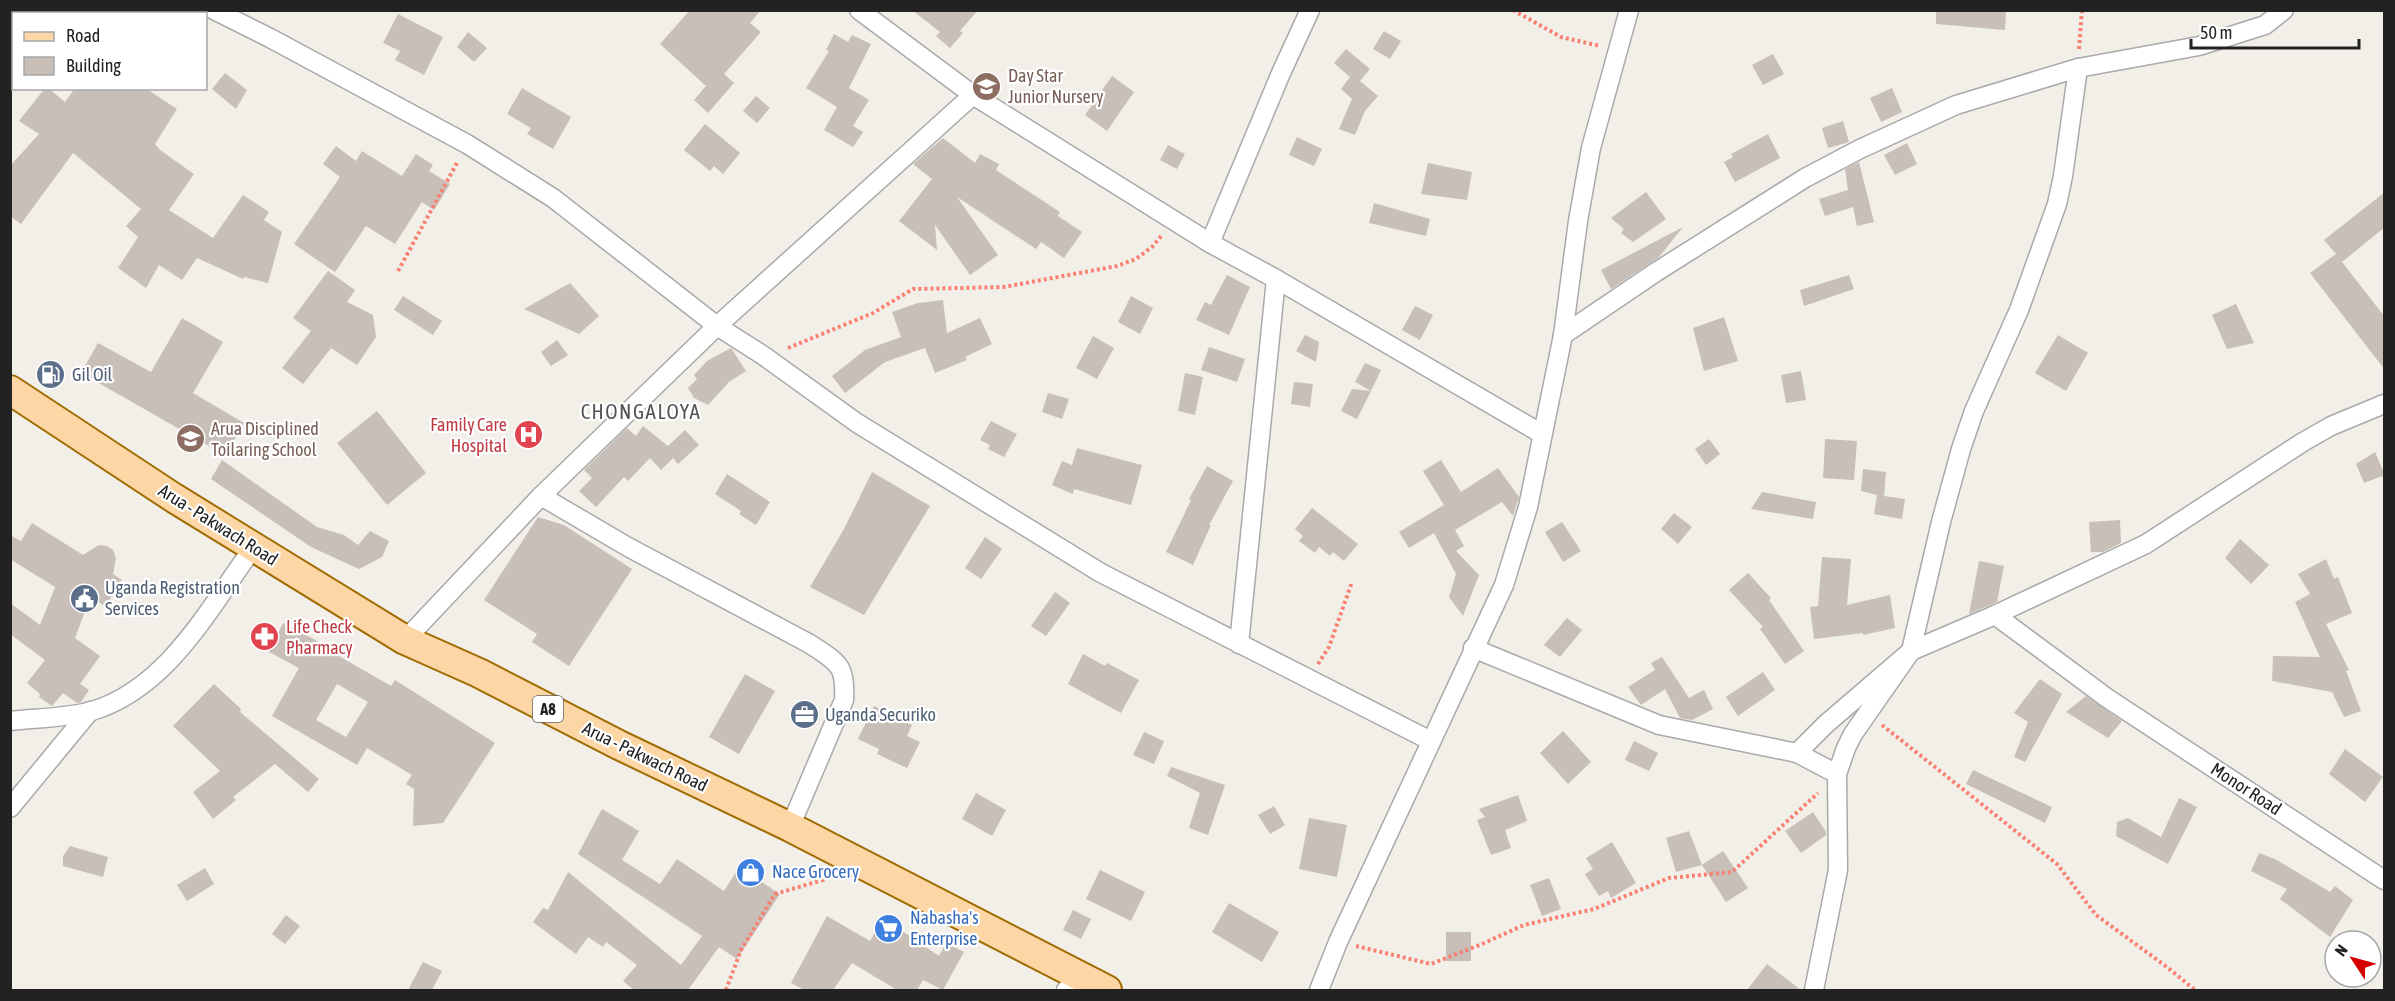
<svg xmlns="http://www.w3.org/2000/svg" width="2395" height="1001" font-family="'Asap Condensed',sans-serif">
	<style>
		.building { fill: #c7bfb8; fill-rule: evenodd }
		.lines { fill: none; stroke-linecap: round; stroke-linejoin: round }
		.street-casing { stroke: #a9a9a9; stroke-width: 21 }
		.primary-casing { stroke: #a06b00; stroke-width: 32 }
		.path { stroke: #fa8072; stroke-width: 4; stroke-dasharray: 3 3; stroke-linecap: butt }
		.street { stroke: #fff; stroke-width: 18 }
		.primary { stroke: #fcd6a4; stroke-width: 28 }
		.labels { text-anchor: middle; stroke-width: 4.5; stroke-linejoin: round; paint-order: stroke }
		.shield { fill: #fff; stroke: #646464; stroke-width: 1.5 }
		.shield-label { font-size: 16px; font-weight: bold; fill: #222 }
		.education-label { font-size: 18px; fill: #785e54; stroke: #fff; text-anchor: start }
		.service-label { font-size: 18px; fill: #4e5e75; stroke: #fff; text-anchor: start }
		.health-label { font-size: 18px; fill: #be3a42; stroke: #fff; text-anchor: end }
		.street-label { font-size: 18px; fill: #222; stroke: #fff }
		.shop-label { font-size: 18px; fill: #366cbe; stroke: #fff; text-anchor: start }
		.quarter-label { font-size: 21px; letter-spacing: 1.5px; fill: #555; stroke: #fff }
	</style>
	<rect width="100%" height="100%" fill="#f2efe9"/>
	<g class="building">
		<polygon points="690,10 761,10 750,23 761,32 724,74 734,83 708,113 694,100 706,86 660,44"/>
		<polygon points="912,10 978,10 960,31 963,33 950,48 936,36 940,32"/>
		<polygon points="1936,10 2006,10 2005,30 1936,24"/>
		<polygon points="398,14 443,37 424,75 395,60 400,51 383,43"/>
		<polygon points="1384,31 1401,41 1390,59 1373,49"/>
		<polygon points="468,32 487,48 474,62 457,47"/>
		<polygon points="834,34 848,42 852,35 871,44 849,88 869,100 853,126 863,132 853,147 824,130 837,107 806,88 829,51 826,50"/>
		<polygon points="1346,49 1370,69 1360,81 1378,96 1365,111 1355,135 1339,129 1352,99 1341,89 1350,77 1334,63"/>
		<polygon points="1773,54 1784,74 1763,85 1752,65"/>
		<polygon points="225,73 247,90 236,109 212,89"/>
		<polygon points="1112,76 1134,92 1107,131 1085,115"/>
		<polygon points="45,88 48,88 65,102 75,88 145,88 177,109 155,144 160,150 194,174 169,210 213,238 243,195 269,212 264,220 282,232 268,283 244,277 243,279 197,258 182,280 159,265 146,288 118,268 138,237 126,226 141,209 73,153 21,224 10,216 10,166 39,134 19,121"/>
		<polygon points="522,88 571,117 553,149 527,134 531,128 507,114"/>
		<polygon points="1892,88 1902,112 1881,122 1870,98"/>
		<polygon points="756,96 770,108 757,123 743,111"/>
		<polygon points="1843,121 1849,142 1828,148 1822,128"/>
		<polygon points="705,124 740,153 723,174 714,166 710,171 684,150"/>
		<polygon points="1768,134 1780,158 1735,182 1724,162 1733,157 1731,154"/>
		<polygon points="1297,137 1322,149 1314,166 1289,155"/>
		<polygon points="943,138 975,163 980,154 999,164 996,170 1060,212 1058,216 1082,232 1064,258 1041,242 1036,249 957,197 998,255 970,275 935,225 937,250 899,221 932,179 913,164"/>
		<polygon points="1907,143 1917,164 1895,175 1884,155"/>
		<polygon points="1168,145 1185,154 1177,169 1160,160"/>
		<polygon points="336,146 356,161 362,151 402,176 416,154 433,165 429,171 450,184 434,210 422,202 395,244 366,226 335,272 294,244 340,177 323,164"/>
		<polygon points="1859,162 1874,222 1857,226 1853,207 1825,216 1819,199 1848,190 1845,169"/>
		<polygon points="1428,163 1472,172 1467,200 1421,194"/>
		<polygon points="1646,192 1666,219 1633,242 1621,233 1624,229 1611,218"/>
		<polygon points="2385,192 2385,227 2342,262 2385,317 2385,370 2310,273 2336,254 2324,240"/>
		<polygon points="1374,203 1430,219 1426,236 1369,223"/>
		<polygon points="1683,227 1659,257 1611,289 1601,270"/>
		<polygon points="328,271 355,290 347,302 373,315 376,337 357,365 331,348 303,384 282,368 311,331 293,318"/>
		<polygon points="1227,275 1250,287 1229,335 1196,320 1205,302 1211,305"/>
		<polygon points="1849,275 1854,289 1804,306 1800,290"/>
		<polygon points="570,283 599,316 579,334 524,309"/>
		<polygon points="403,296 442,321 433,335 394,310"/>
		<polygon points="1131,296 1153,308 1140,334 1118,322"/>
		<polygon points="943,300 947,333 980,318 992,344 965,357 967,360 935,373 925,348 885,362 845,393 832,376 865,350 901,337 892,312 918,303"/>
		<polygon points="2236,304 2254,343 2227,349 2212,315"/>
		<polygon points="1415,306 1433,315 1420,340 1402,330"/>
		<polygon points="1724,317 1738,361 1704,371 1693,328"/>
		<polygon points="182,318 223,342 193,393 244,423 225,455 81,373 98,343 151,372"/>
		<polygon points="1305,335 1319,342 1316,362 1296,351"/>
		<polygon points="2058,335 2088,353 2066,391 2035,373"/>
		<polygon points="1093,336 1114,348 1097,379 1076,368"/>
		<polygon points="557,340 568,355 551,366 541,352"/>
		<polygon points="1209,347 1245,359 1237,382 1201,370"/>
		<polygon points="731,348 746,371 729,382 708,405 694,398 688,388 697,379 694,375 707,361"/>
		<polygon points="1365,363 1381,370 1371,391 1355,382"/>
		<polygon points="1801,371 1806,400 1786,403 1781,375"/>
		<polygon points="1185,373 1203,377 1195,415 1178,411"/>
		<polygon points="1294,382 1313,384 1310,407 1291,404"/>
		<polygon points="1352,389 1371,391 1357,419 1341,411"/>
		<polygon points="1048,393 1069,399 1062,419 1042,412"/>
		<polygon points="377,411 426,473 387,505 337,443"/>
		<polygon points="991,421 1017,434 1004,457 988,449 990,445 980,440"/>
		<polygon points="643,426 668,446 685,430 699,445 678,464 673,458 661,470 650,458 628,481 624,477 596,507 579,491 592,478 584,470 627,428 636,436"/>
		<polygon points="1709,439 1720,454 1706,465 1695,449"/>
		<polygon points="1825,439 1857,441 1854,480 1823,478"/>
		<polygon points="1077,448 1142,465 1131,505 1074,489 1073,494 1052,485 1062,461 1072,465"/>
		<polygon points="2375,452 2385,475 2364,483 2356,464"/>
		<polygon points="222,460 317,527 344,535 358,545 370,531 389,541 382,557 359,569 311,547 211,479"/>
		<polygon points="1441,460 1461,492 1498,468 1519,497 1513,516 1502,502 1455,530 1464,546 1456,551 1479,575 1463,616 1449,597 1456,574 1434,533 1409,548 1399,532 1444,505 1423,471"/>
		<polygon points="1207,466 1233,481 1209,525 1211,525 1193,565 1166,552 1191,500 1189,499"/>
		<polygon points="1863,469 1886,472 1884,496 1905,499 1902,519 1874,514 1877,495 1861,491"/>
		<polygon points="872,472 930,506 864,615 810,587 844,529"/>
		<polygon points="727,474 770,502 756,525 739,514 741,511 715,494"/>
		<polygon points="1762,492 1816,502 1813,519 1751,509"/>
		<polygon points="1312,508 1358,544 1344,561 1333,552 1330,556 1319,547 1315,553 1299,541 1303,536 1295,529"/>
		<polygon points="1674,513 1692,527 1678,544 1661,529"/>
		<polygon points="538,517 564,525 632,569 569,666 532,642 537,634 484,600"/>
		<polygon points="2120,520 2121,543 2103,552 2091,552 2089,522"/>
		<polygon points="1562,522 1581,551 1563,562 1545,532"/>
		<polygon points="32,523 83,555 99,545 107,546 113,550 116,558 113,574 122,580 105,607 99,602 84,614 75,638 100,656 80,684 89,690 81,702 77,703 63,693 52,706 39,697 40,694 27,683 45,660 10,634 10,603 40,625 55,587 10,559 10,535 21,541"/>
		<polygon points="985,537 1002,549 981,579 965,568"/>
		<polygon points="2240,539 2269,565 2251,584 2225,558"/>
		<polygon points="1822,557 1851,559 1847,605 1890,595 1895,628 1863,635 1863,633 1814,639 1810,607 1818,606"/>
		<polygon points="2326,559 2334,579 2338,577 2352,613 2326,624 2349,670 2346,671 2361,711 2344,717 2332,692 2272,681 2273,656 2320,657 2295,602 2310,594 2298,574"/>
		<polygon points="1979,561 2004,566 1997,602 1969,614"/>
		<polygon points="1748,573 1771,598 1769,600 1804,651 1785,664 1760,629 1763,627 1729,590"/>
		<polygon points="1055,592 1070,603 1046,636 1031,626"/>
		<polygon points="1567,618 1582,630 1560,657 1544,645"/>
		<path d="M 283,623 L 327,646 L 325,648 L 391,686 L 395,680 L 495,743 L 443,823 L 413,826 L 414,789 L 406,784 L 412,775 L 367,748 L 357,765 L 272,716 L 299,668 L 269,652 ZM 337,684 L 368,702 L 346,737 L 316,720 Z"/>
		<polygon points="1083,654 1105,666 1107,663 1139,680 1121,713 1068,684"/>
		<polygon points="1662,657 1689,698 1704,690 1713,709 1692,720 1680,718 1665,689 1641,705 1628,687 1655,670 1651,663"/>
		<polygon points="1763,672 1775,690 1738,716 1726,697"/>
		<polygon points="745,674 775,691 739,754 709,737"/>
		<polygon points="2040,679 2062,694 2025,762 2014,757 2028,722 2014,713"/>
		<polygon points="214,684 241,709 240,712 319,779 308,792 275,764 233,797 236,800 213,819 193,792 220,771 173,726"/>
		<polygon points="2086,696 2122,721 2108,738 2066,712"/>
		<polygon points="874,706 912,725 907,736 920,742 907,768 877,754 879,749 858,739"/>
		<polygon points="1563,731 1591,762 1568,784 1540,753"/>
		<polygon points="1144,732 1164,741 1154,764 1133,755"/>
		<polygon points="1634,741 1658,753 1649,771 1625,760"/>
		<polygon points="2345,749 2383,777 2365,802 2329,774"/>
		<polygon points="1171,767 1225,785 1208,835 1189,828 1200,793 1167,776"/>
		<polygon points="1973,770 2052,807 2045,823 1966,784"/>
		<polygon points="976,793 1006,810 992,836 962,819"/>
		<polygon points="1518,795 1527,821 1505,830 1511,848 1491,855 1477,820 1485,817 1479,809"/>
		<polygon points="2179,798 2197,807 2168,864 2116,836 2117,822 2128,818 2161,837"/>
		<polygon points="1274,806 1285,825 1270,834 1258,815"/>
		<polygon points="602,809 639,831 622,860 660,884 677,859 724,891 739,867 780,894 737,959 719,947 688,990 634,990 623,981 637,965 606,942 603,947 588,937 576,954 533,922 543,908 548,910 568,872 681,965 702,936 578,854"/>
		<polygon points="1813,812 1826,832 1826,835 1801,853 1785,831"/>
		<polygon points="1309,818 1347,825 1337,877 1299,869"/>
		<polygon points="1689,831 1702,865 1676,872 1666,838"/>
		<polygon points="1612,842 1636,883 1611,898 1608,891 1599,896 1585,874 1593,869 1586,858"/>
		<polygon points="70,846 108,857 103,877 63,866 63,856"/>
		<polygon points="1723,851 1748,888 1726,902 1702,865"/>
		<polygon points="2259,853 2275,859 2330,892 2335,886 2353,900 2330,937 2280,899 2287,889 2251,871"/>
		<polygon points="205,868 214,884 187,901 177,885"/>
		<polygon points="1100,870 1145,892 1131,921 1086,899"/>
		<polygon points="1549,878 1561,909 1542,916 1530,885"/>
		<polygon points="1229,903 1279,932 1262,962 1212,932"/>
		<polygon points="1073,910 1091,919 1081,939 1063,930"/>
		<polygon points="286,915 300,926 285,944 272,934"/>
		<polygon points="827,916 870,941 883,918 939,956 946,943 964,952 943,990 923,980 917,990 897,990 852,963 833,990 804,990 791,983"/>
		<rect x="1446" y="932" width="25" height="29"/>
		<polygon points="423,962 442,971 432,990 408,990"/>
		<polygon points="1767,964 1801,990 1747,990"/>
	</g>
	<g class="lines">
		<defs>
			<g id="street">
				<polyline points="214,10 270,38 467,144 553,198 717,326 764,356 857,423 1101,573 1431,741"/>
				<polyline points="859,10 973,95 1210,243 1276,279 1542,434"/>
				<polyline points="49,14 52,10"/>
				<polyline points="10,24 14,26"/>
				<polyline points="10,56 14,52"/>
				<polyline points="1210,243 1281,73 1310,10"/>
				<polyline points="1563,335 1656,272 1805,178 1860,149 1956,105 2078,68 2199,46 2265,25 2284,10"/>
				<path d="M 541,496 L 628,547 L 810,644 C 838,663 846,664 844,700 L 790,827"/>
				<polyline points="1995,615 2107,698 2384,880"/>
				<polyline points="405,640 541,496 717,326 973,95"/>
				<polyline points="1239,644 1276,279"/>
				<polyline points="1473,648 1659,725 1797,753 1837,774"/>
				<path d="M 10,721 C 37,718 67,718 92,711 C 168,688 209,608 253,548"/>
				<polyline points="1797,753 1826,724 1911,651 1995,615 2146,544 2303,442 2331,426 2384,404"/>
				<polyline points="10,808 90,711"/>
				<polyline points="1066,990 1080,976"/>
				<polyline points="1319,990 1338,942 1504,585 1528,507 1563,335 1578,221 1591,148 1629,10"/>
				<polyline points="1814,990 1838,870 1837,774 1846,748 1853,734 1911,651 1941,522 1961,449 1974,411 2019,310 2057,204 2063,176 2078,68"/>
			</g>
			<polyline id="primary" points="10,390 174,498 405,640 479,673 619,745 790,827 1107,990"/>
		</defs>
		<use href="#street" class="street-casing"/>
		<use href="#primary" class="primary-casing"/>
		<g class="path">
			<polyline points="1513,10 1561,37 1600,46"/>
			<polyline points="2079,49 2082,10"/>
			<polyline points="398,271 458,161"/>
			<polyline points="788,348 873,313 913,289 1004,287 1117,266 1136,259 1153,246 1162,235"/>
			<polyline points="1318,664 1329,647 1352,582"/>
			<polyline points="1882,725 2057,864 2096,915 2167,967 2195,990"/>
			<polyline points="1356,946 1431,964 1482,944 1524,925 1594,909 1669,878 1732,872 1818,793"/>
			<polyline points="726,990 741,950 775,894 823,880 829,874"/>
		</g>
		<use href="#street" class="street"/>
		<use href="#primary" class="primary"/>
	</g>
	<defs>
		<symbol id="school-disc" viewBox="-11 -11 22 22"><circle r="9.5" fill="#8d6e63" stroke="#fff"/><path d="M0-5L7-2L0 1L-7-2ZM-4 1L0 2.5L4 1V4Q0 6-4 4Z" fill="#fff"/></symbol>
		<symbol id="fuel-disc" viewBox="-11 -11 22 22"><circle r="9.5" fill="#5c6f8a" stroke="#fff"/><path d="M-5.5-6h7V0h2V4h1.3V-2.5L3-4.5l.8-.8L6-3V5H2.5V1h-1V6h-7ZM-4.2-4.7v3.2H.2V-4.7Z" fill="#fff"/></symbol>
		<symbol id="hospital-disc" viewBox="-11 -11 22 22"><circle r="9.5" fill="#e0444e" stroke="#fff"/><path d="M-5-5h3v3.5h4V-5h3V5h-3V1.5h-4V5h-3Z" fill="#fff"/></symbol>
		<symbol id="civic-disc" viewBox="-11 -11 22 22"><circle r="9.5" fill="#5c6f8a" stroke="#fff"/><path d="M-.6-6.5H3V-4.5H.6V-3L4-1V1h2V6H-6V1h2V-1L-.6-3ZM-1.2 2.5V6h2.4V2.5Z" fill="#fff"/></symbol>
		<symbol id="pharmacy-disc" viewBox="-11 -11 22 22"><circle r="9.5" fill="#e0444e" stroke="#fff"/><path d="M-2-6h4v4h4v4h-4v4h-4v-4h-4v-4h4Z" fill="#fff"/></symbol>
		<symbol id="office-disc" viewBox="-11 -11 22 22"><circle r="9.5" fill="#5c6f8a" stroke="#fff"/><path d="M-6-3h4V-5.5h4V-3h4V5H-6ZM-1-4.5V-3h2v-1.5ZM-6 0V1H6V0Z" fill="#fff"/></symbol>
		<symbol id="shop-disc" viewBox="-11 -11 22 22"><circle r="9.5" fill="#3f7fe0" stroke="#fff"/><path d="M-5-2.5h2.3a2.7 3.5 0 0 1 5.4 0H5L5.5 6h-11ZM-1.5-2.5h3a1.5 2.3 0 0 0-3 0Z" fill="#fff"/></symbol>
		<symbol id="supermarket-disc" viewBox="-11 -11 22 22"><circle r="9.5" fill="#3f7fe0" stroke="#fff"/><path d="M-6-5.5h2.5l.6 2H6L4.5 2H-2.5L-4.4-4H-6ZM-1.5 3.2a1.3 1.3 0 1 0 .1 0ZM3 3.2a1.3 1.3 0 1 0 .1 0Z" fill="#fff"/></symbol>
	</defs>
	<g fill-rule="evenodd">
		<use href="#school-disc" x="970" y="70" width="33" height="33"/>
		<use href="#fuel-disc" x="34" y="358" width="33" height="33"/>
		<use href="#hospital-disc" x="512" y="418" width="33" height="33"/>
		<use href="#school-disc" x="174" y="422" width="33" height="33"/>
		<use href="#civic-disc" x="68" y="582" width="33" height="33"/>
		<use href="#pharmacy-disc" x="248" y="620" width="33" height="33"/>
		<use href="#office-disc" x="788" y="698" width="33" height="33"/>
		<use href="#shop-disc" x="734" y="856" width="33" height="33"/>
		<use href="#supermarket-disc" x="872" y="912" width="33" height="33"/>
	</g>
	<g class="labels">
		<rect class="shield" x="533" y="696" width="30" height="26" rx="4.5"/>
		<g class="shield-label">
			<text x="548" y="715">A8</text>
		</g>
		<g class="education-label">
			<text x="1008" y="82">Day Star<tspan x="1008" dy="21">Junior Nursery</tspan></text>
			<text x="211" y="435">Arua Disciplined<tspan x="211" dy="21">Toilaring School</tspan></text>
		</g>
		<g class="service-label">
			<text x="72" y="381">Gil Oil</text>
			<text x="105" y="594">Uganda Registration<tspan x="105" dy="21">Services</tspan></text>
			<text x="825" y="721">Uganda Securiko</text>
		</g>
		<g class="health-label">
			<text x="507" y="431">Family Care<tspan x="507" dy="21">Hospital</tspan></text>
			<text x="286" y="633" text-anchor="start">Life Check<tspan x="286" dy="21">Pharmacy</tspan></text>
		</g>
		<g class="street-label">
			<text transform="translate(218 525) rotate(32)" y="6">Arua - Pakwach Road</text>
			<text transform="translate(645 757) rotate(26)" y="6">Arua - Pakwach Road</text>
			<text transform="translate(2246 789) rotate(33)" y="6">Monor Road</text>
		</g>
		<g class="shop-label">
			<text x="772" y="878">Nace Grocery</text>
			<text x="910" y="924">Nabasha's<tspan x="910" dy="21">Enterprise</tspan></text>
		</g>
		<g class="quarter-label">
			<text x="641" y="419">CHONGALOYA</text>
		</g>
	</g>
	<rect width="2395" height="1001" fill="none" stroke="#222222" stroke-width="24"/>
	<rect x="12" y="12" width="195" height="78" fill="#ffffff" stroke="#a7a7a7" stroke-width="1.5"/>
	<rect x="24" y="32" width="30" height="9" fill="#fcd6a4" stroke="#a7a7a7" stroke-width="1.5"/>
	<text x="66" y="42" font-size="18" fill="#222222">Road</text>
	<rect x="24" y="57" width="30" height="18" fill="#c7bfb8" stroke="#a7a7a7" stroke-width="1.5"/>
	<text x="66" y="72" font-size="18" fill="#222222">Building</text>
	<g transform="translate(2353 959) rotate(306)"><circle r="28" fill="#ffffff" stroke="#a7a7a7" stroke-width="1.5"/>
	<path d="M0-4.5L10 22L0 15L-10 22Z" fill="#d40000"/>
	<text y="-9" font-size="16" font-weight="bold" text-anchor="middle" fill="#222222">N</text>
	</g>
	<path d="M2191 39v9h168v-9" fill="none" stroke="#222222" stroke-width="3"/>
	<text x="2200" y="39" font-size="18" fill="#222222" stroke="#ffffff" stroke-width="4.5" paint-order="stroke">50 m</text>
</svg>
